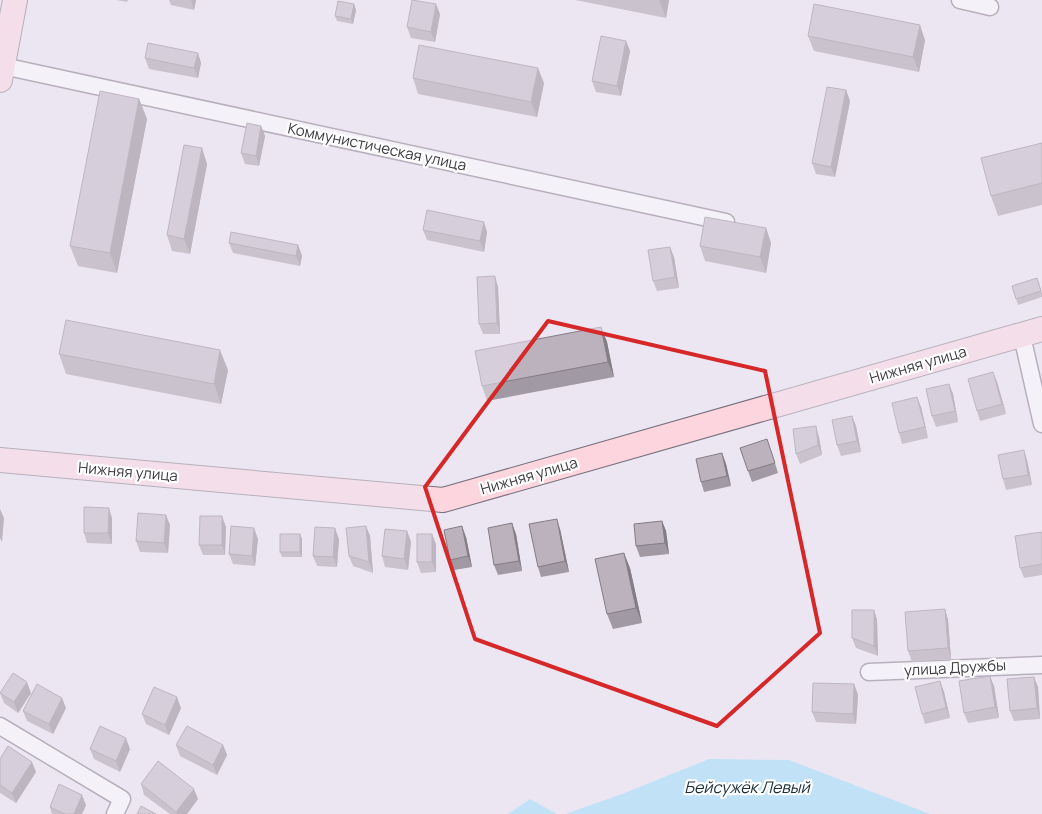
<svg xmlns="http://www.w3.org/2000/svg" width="1042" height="814" font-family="Manrope,sans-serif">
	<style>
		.water { fill: #8ddefb }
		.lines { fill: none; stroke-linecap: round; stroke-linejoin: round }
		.street-casing { stroke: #75707b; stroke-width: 19 }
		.secondary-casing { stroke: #75707b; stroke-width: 26 }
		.street { stroke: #fff; stroke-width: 16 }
		.secondary { stroke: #fdd5de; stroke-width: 24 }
		.wall { fill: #a199a3 }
		.shaded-wall { fill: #837d84 }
		.building { fill: #bbb2bd; stroke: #837d84 }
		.marked { fill: none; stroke: #d62828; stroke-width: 4; stroke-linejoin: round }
		.labels { text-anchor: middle; stroke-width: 4.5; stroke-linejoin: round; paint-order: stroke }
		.street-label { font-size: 15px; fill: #3d3b40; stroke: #fff }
		.water-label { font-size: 16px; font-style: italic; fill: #1a2d34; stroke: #fff }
	</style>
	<rect width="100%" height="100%" fill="#ece6f3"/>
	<g class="water">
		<polygon points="709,759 789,760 930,814 565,814 622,794"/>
		<polygon points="530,799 557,814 508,814"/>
	</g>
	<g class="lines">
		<defs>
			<g id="street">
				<polyline points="960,0 990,7"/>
				<polyline points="3,66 726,222"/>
				<polyline points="1022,336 1042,424"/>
				<polyline points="869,672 1042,665"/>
				<polyline points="0,726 122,799 115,814"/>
			</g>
			<g id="secondary">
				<polyline points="0,80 15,0"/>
				<polyline points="0,460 443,500 1042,329"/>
			</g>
		</defs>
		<use href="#street" class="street-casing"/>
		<use href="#secondary" class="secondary-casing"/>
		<use href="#street" class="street"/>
		<use href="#secondary" class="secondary"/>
	</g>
	<g class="wall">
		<polygon points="116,0 128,0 127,2"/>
		<polygon points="169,0 196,0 194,10 171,5"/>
		<polygon points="575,0 669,0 666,18"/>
		<polygon points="354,4 356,10 353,24 337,21 335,16"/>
		<polygon points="440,14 435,42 411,38 407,27"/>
		<polygon points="808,36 925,40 919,72 814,51"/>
		<polygon points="626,41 630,51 621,96 596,92 592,81"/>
		<polygon points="198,53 201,63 198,78 149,69 145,58"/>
		<polygon points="413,78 544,83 537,117 418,94"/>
		<polygon points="846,90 850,101 835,177 816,174 812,163"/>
		<polygon points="139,99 147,119 117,273 78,266 70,246"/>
		<polygon points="261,126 265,136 259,166 245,164 241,153"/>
		<polygon points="1042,143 1042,205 998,216 991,196"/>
		<polygon points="207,164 190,254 172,251 167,235"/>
		<polygon points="766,228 771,243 766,273 705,261 700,246"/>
		<polygon points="423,230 487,232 484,252 427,240"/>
		<polygon points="229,243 298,245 302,256 300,266 233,253"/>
		<polygon points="674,257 679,288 657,291 653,281"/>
		<polygon points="1037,278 1042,293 1042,297 1018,305 1012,286"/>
		<polygon points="498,287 500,334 483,334 479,324"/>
		<polygon points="601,327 607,342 614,377 487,401 482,386"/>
		<polygon points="59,354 228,370 221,404 66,374"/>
		<polygon points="997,382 1006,414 980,421 977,411"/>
		<polygon points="949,384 953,394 958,422 936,427 932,416"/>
		<polygon points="921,407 928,438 902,444 899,433"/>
		<polygon points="852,416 856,426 861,452 841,456 837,445"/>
		<polygon points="819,437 822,455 800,464 796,454"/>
		<polygon points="771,450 778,473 752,482 748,471"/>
		<polygon points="722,453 726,464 731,486 704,492 701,482"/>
		<polygon points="1027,460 1032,485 1006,490 1003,479"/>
		<polygon points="112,518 112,544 87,543 84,533"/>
		<polygon points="662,521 666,531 669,554 640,557 636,546"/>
		<polygon points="170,525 168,553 140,552 136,541"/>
		<polygon points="366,526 370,536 373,573 353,566 349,556"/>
		<polygon points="226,527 225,555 203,555 199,545"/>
		<polygon points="560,529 569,572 541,577 538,567"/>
		<polygon points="407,531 411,542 408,570 385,567 382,556"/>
		<polygon points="300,534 302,539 302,557 282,557 280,552"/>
		<polygon points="516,534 522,571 498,575 494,565"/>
		<polygon points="1042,534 1042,575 1024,578 1020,568"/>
		<polygon points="466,537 472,567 454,570 450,560"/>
		<polygon points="258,539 255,566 233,564 229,554"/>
		<polygon points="339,539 337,567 317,566 313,556"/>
		<polygon points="436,544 436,572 421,573 417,562"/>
		<polygon points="630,568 642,623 613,629 607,614"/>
		<polygon points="945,609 948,620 951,659 912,662 908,651"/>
		<polygon points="874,610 877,620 878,656 856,648 852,638"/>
		<polygon points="940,681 944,692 950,718 925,724 922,714"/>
		<polygon points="854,684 858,695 856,724 816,722 812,712"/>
		<polygon points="994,686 999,718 968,723 964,713"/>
		<polygon points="1038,687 1040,719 1014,721 1010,711"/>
		<polygon points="0,693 31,693 18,713 4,703"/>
		<polygon points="66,708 53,734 27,721 23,711"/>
		<polygon points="181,708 169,735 146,724 142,714"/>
		<polygon points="176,745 223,745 227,755 217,775 180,756"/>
		<polygon points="90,749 130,749 120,772 94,759"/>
		<polygon points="0,759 36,772 16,803 0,793"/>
		<polygon points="141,784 198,799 187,814 170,814 144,795"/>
		<polygon points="86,805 82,814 52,814 50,807"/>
	</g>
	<g class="shaded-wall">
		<polygon points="191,0 196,0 194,10"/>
		<polygon points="659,0 669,0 666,18"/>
		<polygon points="354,4 356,10 353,24 351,19"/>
		<polygon points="436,4 440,14 435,42 431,32"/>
		<polygon points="920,25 925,40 919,72 913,57"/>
		<polygon points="626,41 630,51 621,96 617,86"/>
		<polygon points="198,53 201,63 198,78 194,68"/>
		<polygon points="538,68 544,83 537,117 531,102"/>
		<polygon points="846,90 850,101 835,177 831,167"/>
		<polygon points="139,99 147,119 117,273 110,253"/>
		<polygon points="261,126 265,136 259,166 256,156"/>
		<polygon points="202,148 207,164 190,254 184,239"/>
		<polygon points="484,222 487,232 484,252 480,241"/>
		<polygon points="766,228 771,243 766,273 760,257"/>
		<polygon points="298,245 302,256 300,266 296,256"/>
		<polygon points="670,247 674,257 679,288 675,277"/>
		<polygon points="495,276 498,287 500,334 497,323"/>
		<polygon points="601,327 607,342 614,377 608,362"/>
		<polygon points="220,350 228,370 221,404 214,384"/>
		<polygon points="993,372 997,382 1006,414 1002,404"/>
		<polygon points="949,384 953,394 958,422 955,411"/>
		<polygon points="917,397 921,407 928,438 925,427"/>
		<polygon points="852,416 856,426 861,452 857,441"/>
		<polygon points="816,426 819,437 822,455 818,445"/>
		<polygon points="1024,450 1027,460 1032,485 1028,475"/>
		<polygon points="722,453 726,464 731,486 727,476"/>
		<polygon points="109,508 112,518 112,544 108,533"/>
		<polygon points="0,509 4,518 2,542 0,538"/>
		<polygon points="166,515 170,525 168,553 164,543"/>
		<polygon points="222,516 226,527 225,555 222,545"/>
		<polygon points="557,519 560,529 569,572 565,561"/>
		<polygon points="662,521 666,531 669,554 665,543"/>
		<polygon points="512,523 516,534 522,571 519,561"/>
		<polygon points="366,526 370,536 373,573 369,562"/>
		<polygon points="462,526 466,537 472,567 468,556"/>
		<polygon points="254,528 258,539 255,566 252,556"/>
		<polygon points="335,528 339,539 337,567 333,557"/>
		<polygon points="407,531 411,542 408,570 404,559"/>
		<polygon points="300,534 302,539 302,557 300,552"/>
		<polygon points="432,534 436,544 436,572 432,562"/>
		<polygon points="624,553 630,568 642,623 636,608"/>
		<polygon points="945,609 948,620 951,659 948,648"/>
		<polygon points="874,610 877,620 878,656 874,646"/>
		<polygon points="990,676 994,686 999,718 995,707"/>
		<polygon points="1034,677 1038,687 1040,719 1037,708"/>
		<polygon points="940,681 944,692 950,718 946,708"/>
		<polygon points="27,682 31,693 18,713 14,702"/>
		<polygon points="854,684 858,695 856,724 853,714"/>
		<polygon points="177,697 181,708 169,735 165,725"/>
		<polygon points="62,698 66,708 53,734 49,724"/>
		<polygon points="126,738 130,749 120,772 116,761"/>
		<polygon points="223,745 227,755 217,775 213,765"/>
		<polygon points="32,762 36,772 16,803 12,793"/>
		<polygon points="194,789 198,799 187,814 177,814 176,812"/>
		<polygon points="82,795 86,805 82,814 74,814"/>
	</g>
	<g class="building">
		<polygon points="412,0 436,4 431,32 407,27"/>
		<polygon points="338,1 354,4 351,19 335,16"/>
		<polygon points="814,4 920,25 913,57 808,36"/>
		<polygon points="601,36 626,41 617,86 592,81"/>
		<polygon points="148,43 198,53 194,68 145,58"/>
		<polygon points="419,45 538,68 531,102 413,78"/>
		<polygon points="827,87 846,90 831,167 812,163"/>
		<polygon points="100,91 139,99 110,253 70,246"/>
		<polygon points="247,123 261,126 256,156 241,153"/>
		<polygon points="1042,143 1042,183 991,196 981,158"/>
		<polygon points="184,145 202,148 184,239 167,235"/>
		<polygon points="427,210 484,222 480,241 423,230"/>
		<polygon points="705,217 766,228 760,257 700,246"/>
		<polygon points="231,232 298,245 296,256 229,243"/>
		<polygon points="670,247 675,277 653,281 648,250"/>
		<polygon points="495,276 497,323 479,324 477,277"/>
		<polygon points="1037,278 1041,291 1016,299 1012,286"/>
		<polygon points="66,320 220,350 214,384 59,354"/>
		<polygon points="601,327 608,362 482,386 475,351"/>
		<polygon points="993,372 1002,404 977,411 968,379"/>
		<polygon points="949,384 955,411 932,416 926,389"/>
		<polygon points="917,397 925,427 899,433 892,403"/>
		<polygon points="852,416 857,441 837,445 832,420"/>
		<polygon points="816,426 818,445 796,454 793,429"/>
		<polygon points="767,439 775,463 748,471 740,448"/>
		<polygon points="1024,450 1028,475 1003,479 998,455"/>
		<polygon points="722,453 727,476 701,482 696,459"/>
		<polygon points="84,507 109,508 108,533 84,533"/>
		<polygon points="138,513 166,515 164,543 136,541"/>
		<polygon points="200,516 222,516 222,545 199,545"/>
		<polygon points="557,519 565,561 538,567 529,524"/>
		<polygon points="662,521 665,543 636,546 634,524"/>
		<polygon points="512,523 519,561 494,565 488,528"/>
		<polygon points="231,526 254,528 252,556 229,554"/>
		<polygon points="366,526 369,562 349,556 346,528"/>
		<polygon points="462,526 468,556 450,560 444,530"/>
		<polygon points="315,527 335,528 333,557 313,556"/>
		<polygon points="385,529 407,531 404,559 382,556"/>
		<polygon points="1041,532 1042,534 1042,564 1020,568 1015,536"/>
		<rect x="280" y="534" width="20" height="18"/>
		<rect x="417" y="534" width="15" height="28"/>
		<polygon points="624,553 636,608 607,614 595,559"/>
		<polygon points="945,609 948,648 908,651 905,612"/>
		<polygon points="852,610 874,610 874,646 852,638"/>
		<polygon points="13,673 27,682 14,702 0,693"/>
		<polygon points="990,676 995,707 964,713 959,681"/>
		<polygon points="1034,677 1037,708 1010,711 1007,679"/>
		<polygon points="940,681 946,708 922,714 915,687"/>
		<polygon points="813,683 854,684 853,714 812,712"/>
		<polygon points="37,684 62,698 49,724 23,711"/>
		<polygon points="154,687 177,697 165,725 142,714"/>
		<polygon points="100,726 126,738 116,761 90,749"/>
		<polygon points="187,726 223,745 213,765 176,745"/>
		<polygon points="8,746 32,762 12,793 0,785 0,759"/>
		<polygon points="158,761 194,789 176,812 141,784"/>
		<polygon points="59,784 82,795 74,814 65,814 50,807"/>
		<polygon points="141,806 156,814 137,814"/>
	</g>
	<path d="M0 0H1042V814H0ZM 548,321 L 765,371 L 820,633 L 717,726 L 475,639 L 425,487 Z" fill="#ece6f3" fill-opacity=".55" fill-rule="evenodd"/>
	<path class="marked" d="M 548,321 L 765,371 L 820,633 L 717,726 L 475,639 L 425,487 Z"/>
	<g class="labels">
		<g class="street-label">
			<text transform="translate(377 147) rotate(12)" y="5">Коммунистическая улица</text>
			<text transform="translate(918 365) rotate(-16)" y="5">Нижняя улица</text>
			<text transform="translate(128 472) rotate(5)" y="5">Нижняя улица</text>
			<text transform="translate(529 476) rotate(-16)" y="5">Нижняя улица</text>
			<text transform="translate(955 668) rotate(-3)" y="5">улица Дружбы</text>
		</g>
		<g class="water-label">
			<text x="747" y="793">Бейсужёк Левый</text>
		</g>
	</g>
</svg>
